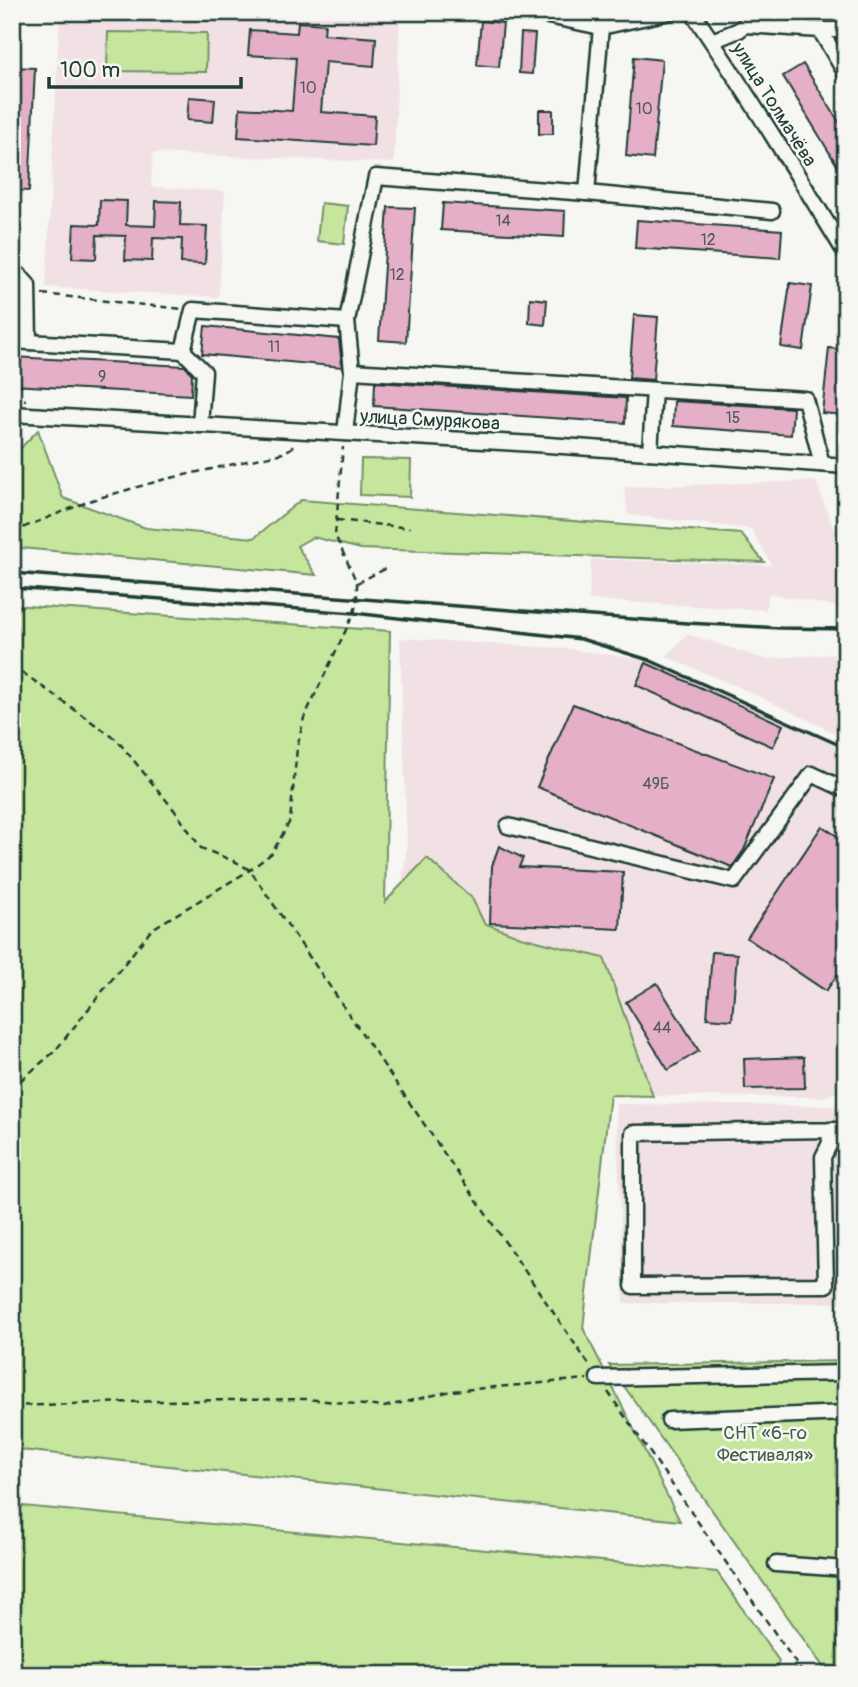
<svg xmlns="http://www.w3.org/2000/svg" width="858" height="1687" font-family="Pangolin,sans-serif">
	<style>
		.built { fill: #f1e1e5 }
		.green { fill: #c6e59d; stroke: #729168; stroke-width: 2 }
		.building { fill: #e5afc8; stroke: #1f3d34; stroke-width: 2 }
		.lines { fill: none; stroke-linecap: round; stroke-linejoin: round }
		.minor-casing { stroke: #1f3d34; stroke-width: 19 }
		.path { stroke: #1f3d34; stroke-width: 2.5; stroke-dasharray: 7 5; stroke-linecap: butt }
		.minor { stroke: #f6f6f2; stroke-width: 14 }
		.rail { stroke: #1f3d34; stroke-width: 3.5 }
		.labels { text-anchor: middle; stroke-width: 5; stroke-linejoin: round; paint-order: stroke }
		.number-label { font-size: 16px; fill: #505a59 }
		.street-label { font-size: 19px; fill: #1f3d34; stroke: #f6f6f2 }
		.park-label { font-size: 19px; fill: #405f49; stroke: #f6f6f2 }
	</style>
	<rect width="100%" height="100%" fill="#f6f6f2"/>
	<filter id="ink" filterUnits="userSpaceOnUse"><feTurbulence type="fractalNoise" baseFrequency=".0143" numOctaves="2"/><feDisplacementMap in="SourceGraphic" scale="14" xChannelSelector="R" yChannelSelector="G"/><feConvolveMatrix kernelMatrix="1 2 1 2 8 2 1 2 1" color-interpolation-filters="sRGB"/></filter>
	<g filter="url(#ink)">
		<g class="built">
			<polygon points="60,12 400,12 394,163 153,153 151,187 225,191 219,297 46,287"/>
			<polygon points="816,481 841,549 846,549 846,600 843,608 769,593 766,610 589,600 591,559 772,565 751,529 628,515 624,487"/>
			<polygon points="687,634 765,659 846,653 846,738 743,689 666,657"/>
			<polygon points="400,638 559,648 649,660 846,748 846,1088 824,1097 658,1096 398,912 407,846"/>
			<polygon points="616,1104 846,1106 846,1303 624,1303"/>
		</g>
		<g class="green">
			<polygon points="108,32 207,33 206,72 107,71"/>
			<polygon points="321,203 348,206 344,244 317,241"/>
			<polygon points="38,430 63,498 146,528 254,538 301,500 741,534 764,562 361,549 313,537 297,546 316,575 21,548 12,536 12,457"/>
			<polygon points="361,459 411,460 410,497 360,495"/>
			<polygon points="12,605 390,631 385,902 427,858 472,898 484,923 521,937 604,958 653,1096 610,1095 583,1328 680,1521 12,1449"/>
			<polygon points="846,1361 846,1675 829,1675 609,1365"/>
			<polygon points="12,1505 717,1572 779,1661 774,1675 12,1675"/>
		</g>
		<g class="building">
			<polygon points="481,21 503,23 499,67 477,65"/>
			<polygon points="298,22 325,24 324,34 376,38 374,66 325,62 321,112 375,116 373,146 238,137 240,108 292,111 296,58 248,55 250,30 297,33"/>
			<polygon points="521,33 535,34 532,74 519,73"/>
			<polygon points="634,57 662,60 653,159 626,156"/>
			<polygon points="803,64 846,133 846,180 783,76"/>
			<polygon points="12,67 35,68 29,191 12,190"/>
			<polygon points="189,97 215,99 213,122 187,120"/>
			<rect x="539" y="110" width="14" height="24"/>
			<polygon points="100,200 127,201 126,225 155,226 156,201 181,202 180,225 207,226 205,264 181,263 182,239 153,238 152,261 125,260 126,236 97,235 96,259 72,258 74,224 99,225"/>
			<polygon points="443,203 565,211 564,237 441,230"/>
			<polygon points="388,207 415,208 406,342 379,340"/>
			<polygon points="637,220 782,230 780,258 635,248"/>
			<polygon points="790,283 812,286 803,350 781,347"/>
			<polygon points="530,298 547,300 545,325 529,323"/>
			<polygon points="634,315 658,317 653,380 629,378"/>
			<polygon points="205,326 339,339 342,367 202,354"/>
			<polygon points="829,348 846,350 845,415 822,413"/>
			<polygon points="12,357 185,366 192,374 191,395 12,385"/>
			<polygon points="375,382 626,398 625,423 374,406"/>
			<polygon points="674,401 793,408 791,435 673,426"/>
			<polygon points="646,663 783,725 773,747 636,685"/>
			<polygon points="573,704 774,779 744,850 732,867 537,787"/>
			<polygon points="822,826 846,842 846,962 826,991 747,938"/>
			<polygon points="499,846 523,858 519,867 623,872 620,929 490,923 492,866"/>
			<polygon points="712,952 737,954 732,1020 707,1018"/>
			<polygon points="657,983 699,1051 668,1070 626,1002"/>
			<polygon points="804,1057 805,1088 745,1089 744,1059"/>
		</g>
		<g class="lines">
			<defs>
				<g id="minor">
					<polyline points="529,12 601,27 670,12"/>
					<path d="M 692,12 C 746,91 796,172 846,254"/>
					<polyline points="745,25 820,30 846,30"/>
					<polyline points="820,30 846,74"/>
					<polyline points="712,41 739,30 759,12"/>
					<polyline points="587,193 601,27"/>
					<polyline points="772,211 587,193 376,177 347,321 352,371 805,399 822,464"/>
					<polyline points="12,274 19,275 28,285 29,342"/>
					<polyline points="12,341 183,351 193,310 347,321"/>
					<polyline points="183,351 204,372 200,425"/>
					<polyline points="12,414 534,444 846,466"/>
					<polyline points="345,433 352,371"/>
					<polyline points="650,452 654,390"/>
					<polyline points="508,826 734,881 812,774 846,790"/>
					<polyline points="829,1130 830,1143 823,1157 826,1285 633,1286 633,1133 829,1130 846,1130"/>
					<polyline points="598,1378 846,1373"/>
					<polyline points="669,1420 846,1413"/>
					<polyline points="776,1564 846,1569"/>
				</g>
			</defs>
			<use href="#minor" class="minor-casing"/>
			<g class="path">
				<polyline points="12,35 13,12"/>
				<polyline points="42,294 182,309"/>
				<polyline points="12,399 26,400"/>
				<polyline points="337,520 410,528"/>
				<polyline points="12,532 92,500 162,480 283,453 296,445"/>
				<polyline points="357,583 385,569"/>
				<polyline points="12,665 117,740 175,811 201,848 236,862 250,870 590,1366"/>
				<polyline points="12,1088 55,1051 152,929 250,870 272,853 290,821 297,748 304,718 354,613 357,600 357,583 335,535 343,447"/>
				<polyline points="608,1392 804,1675"/>
				<polyline points="12,1406 161,1401 306,1399 384,1407 451,1391 587,1379"/>
				<polyline points="794,1675 798,1666"/>
			</g>
			<use href="#minor" class="minor"/>
			<g class="rail">
				<polyline points="12,573 687,623 780,628 846,629"/>
				<polyline points="12,588 354,613 581,639 649,660 846,748"/>
			</g>
		</g>
	</g>
	<g class="labels">
		<g class="number-label">
			<text x="308" y="93">10</text>
			<text x="644" y="114">10</text>
			<text x="503" y="226">14</text>
			<text x="708" y="245">12</text>
			<text x="397" y="280">12</text>
			<text x="274" y="352">11</text>
			<text x="102" y="382">9</text>
			<text x="733" y="423">15</text>
			<text x="656" y="789">49Б</text>
			<text x="662" y="1033">44</text>
		</g>
		<g class="street-label">
			<text transform="translate(775 104) rotate(58)" y="7">улица Толмачёва</text>
			<text transform="translate(430 419) rotate(3)" y="7">улица Смурякова</text>
		</g>
		<g class="park-label">
			<text x="765" y="1439">СНТ «6-го<tspan x="765" dy="22">Фестиваля»</tspan></text>
		</g>
	</g>
	<rect width="858" height="1687" fill="none" stroke="#f6f6f2" stroke-width="42"/>
	<rect x="21" y="21" width="816" height="1645" fill="none" stroke="#1f3d34" stroke-width="2.5" filter="url(#ink)"/>
	<path d="M49 77v10h192v-10" fill="none" stroke="#1f3d34" stroke-width="3.5"/>
	<text x="60" y="77" font-size="21" fill="#1f3d34" stroke="#f6f6f2" stroke-width="5" paint-order="stroke">100 m</text>
</svg>
